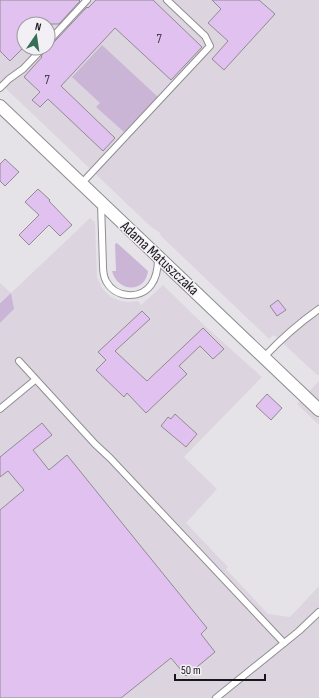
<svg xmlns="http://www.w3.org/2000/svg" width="319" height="698" font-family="'Sofia Sans Condensed',sans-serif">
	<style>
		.built { fill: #dcd5e0; fill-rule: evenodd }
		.green { fill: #cbb5d6 }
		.building { fill: #e0c1f0; stroke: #8f8c90 }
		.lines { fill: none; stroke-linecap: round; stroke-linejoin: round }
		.service-casing { stroke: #918e92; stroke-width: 8 }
		.minor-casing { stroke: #918e92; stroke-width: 14 }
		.service { stroke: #fff; stroke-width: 6 }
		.minor { stroke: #fff; stroke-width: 12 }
		.labels { text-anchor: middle; stroke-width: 3; stroke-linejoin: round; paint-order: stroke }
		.number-label { font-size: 13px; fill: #49414e }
		.street-label { font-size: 15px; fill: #171618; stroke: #f3f0f5 }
	</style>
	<rect width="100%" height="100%" fill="#e6e3e8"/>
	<g class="built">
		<path d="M 0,0 L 319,0 L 319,375 L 317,375 L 274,335 L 269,339 L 162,237 L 159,232 L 151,227 L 0,83 ZM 24,24 L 48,24 L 48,48 L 24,48 Z"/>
		<polygon points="90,218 95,222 97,277 102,288 111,297 121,301 128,302 138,301 141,305 163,285 205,326 262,377 184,457 217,489 186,523 228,567 226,569 268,614 290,617 319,586 319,698 0,698 0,323 2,322 11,293 0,302 0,283 11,293"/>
		<polygon points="319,381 319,425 297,404"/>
	</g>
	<g class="green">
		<polygon points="102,45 158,97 124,132 96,107 100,103 72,77"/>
		<path d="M 117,243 L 148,271 C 145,294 117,292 112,271 L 116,271 L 115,244 Z"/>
		<polygon points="11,293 14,309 0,323 0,303"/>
	</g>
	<g class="building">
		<polygon points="0,0 79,0 80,1 59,24 24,24 24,47 10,61 0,51"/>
		<polygon points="96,0 153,0 202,47 171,80 115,28 61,86 115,138 103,151 48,99 40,107 32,100 40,92 24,77 42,57 41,56 87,7 88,8"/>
		<polygon points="212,0 259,0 275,14 224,70 212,59 228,41 208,23 221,9"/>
		<polygon points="5,159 19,172 5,186 0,181 0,164"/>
		<polygon points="38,189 50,200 49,201 72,225 60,236 49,225 29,245 19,235 39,215 25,202"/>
		<polygon points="278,300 286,310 277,316 270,306"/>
		<polygon points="142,311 150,319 115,351 147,381 203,328 224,349 213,359 200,346 179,366 187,374 146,413 127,393 124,397 96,370 106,360 98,352"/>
		<polygon points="267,394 282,408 271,420 256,406"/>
		<polygon points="175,414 197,434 186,447 161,426 168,417 171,419"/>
		<polygon points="42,423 52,435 33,450 49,470 67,455 207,628 201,634 215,652 186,676 171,658 121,698 0,698 0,510 24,490 8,471 0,477 0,457"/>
	</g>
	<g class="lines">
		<defs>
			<g id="service">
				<polyline points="48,42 87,0"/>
				<polyline points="0,88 9,79 23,69 43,48"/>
				<polyline points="81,184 210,46 205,36 167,0"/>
				<path d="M 101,203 L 103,266 C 103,271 104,277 106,281 C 115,298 140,300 151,285 C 157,277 158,268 158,258"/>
				<path d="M 264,357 C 281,339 299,323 319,309"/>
				<polyline points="19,361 95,444 110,458 284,643"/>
				<polyline points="0,409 35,380"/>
				<polyline points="216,698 299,631 319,612"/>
			</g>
			<polyline id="minor" points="0,106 319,410"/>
		</defs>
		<use href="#service" class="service-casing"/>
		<use href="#minor" class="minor-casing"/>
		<use href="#service" class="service"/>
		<use href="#minor" class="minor"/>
	</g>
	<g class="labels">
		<g class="number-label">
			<text x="159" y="43">7</text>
			<text x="47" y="84">7</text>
		</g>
		<g class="street-label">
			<text transform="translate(160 258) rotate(43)" y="5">Adama Matuszczaka</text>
		</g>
	</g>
	<g transform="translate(36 36) rotate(13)"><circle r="19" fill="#f3f0f5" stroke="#9b999d"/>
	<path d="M0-3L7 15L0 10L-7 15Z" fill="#366f57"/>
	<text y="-6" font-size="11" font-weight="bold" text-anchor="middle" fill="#171618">N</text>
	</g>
	<path d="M175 674v6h90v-6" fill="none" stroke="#171618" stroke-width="2"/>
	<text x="181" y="674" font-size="12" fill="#171618" stroke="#f3f0f5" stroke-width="3" paint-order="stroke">50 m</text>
</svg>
